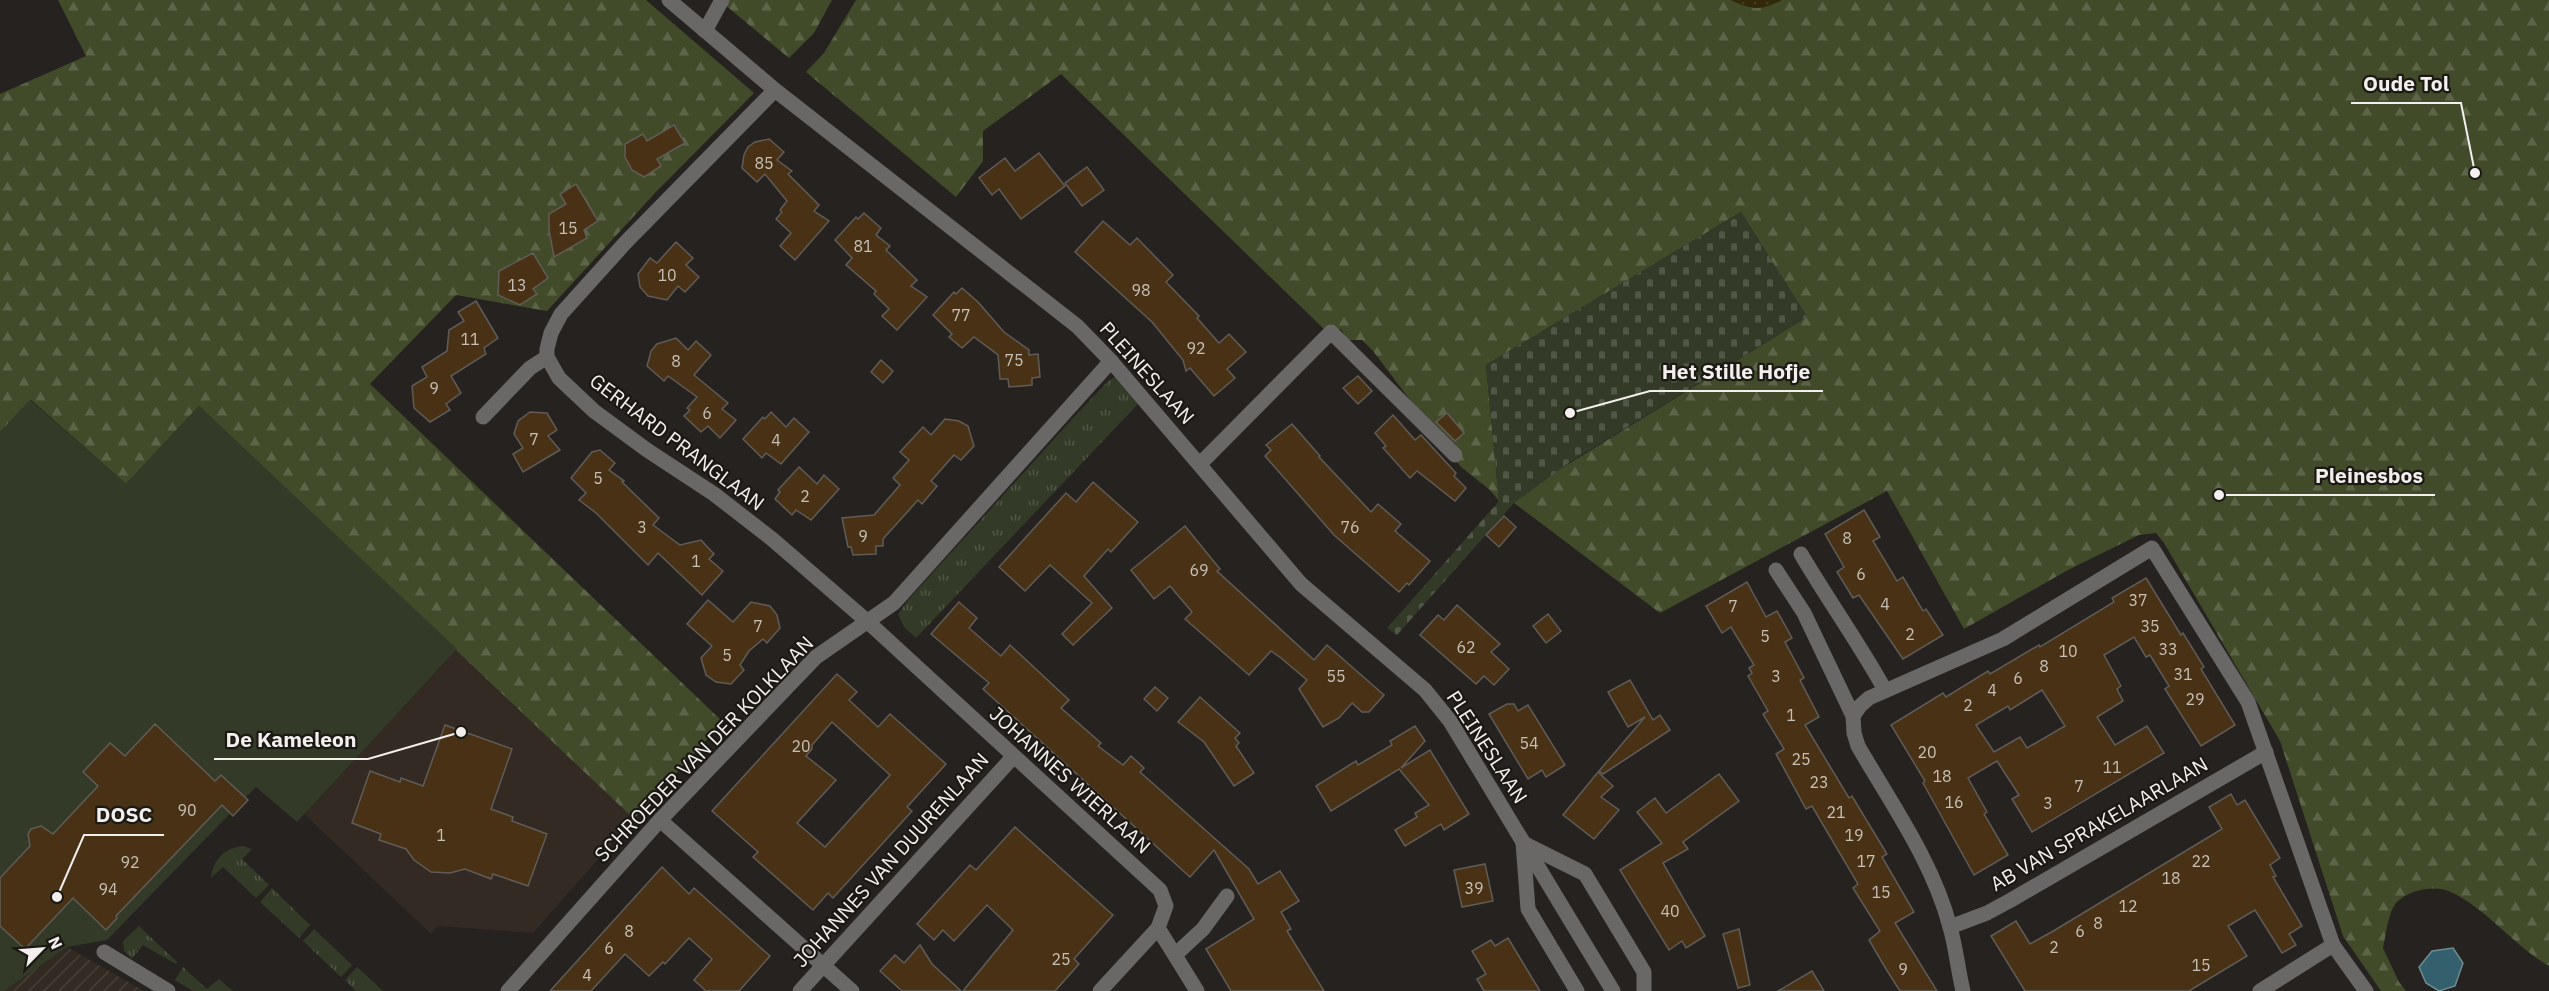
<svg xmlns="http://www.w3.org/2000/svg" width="2549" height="991" font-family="'IBM Plex Sans',sans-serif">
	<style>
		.industrial { fill: url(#industrial-furrows) }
		.built { fill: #322a23 }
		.grass { fill: url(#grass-tufts) }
		.forest { fill: url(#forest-firs) }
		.sand { fill: url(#sand-dots) }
		.cemetery { fill: url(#cemetery-stones) }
		.garden { fill: #333a27 }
		.water { fill: #34606e; stroke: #6d8b94; stroke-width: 1.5 }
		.building { fill: #483115; stroke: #605c58; stroke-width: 1.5; fill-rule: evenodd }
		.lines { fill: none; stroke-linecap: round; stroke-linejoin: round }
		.minor { stroke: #6a6767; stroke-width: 15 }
		.labels { text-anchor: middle; stroke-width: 4.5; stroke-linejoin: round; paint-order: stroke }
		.number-label { font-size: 16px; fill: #c8c0b7 }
		.street-label { font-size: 20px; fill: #f2efed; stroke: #1c1915 }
		.leader { fill: none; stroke: #f2efed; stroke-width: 2 }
		.callout-dot { fill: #f2efed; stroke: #1c1915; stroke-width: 2 }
		.callout-label { font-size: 21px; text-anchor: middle; font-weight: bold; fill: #f2efed; stroke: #1c1915; stroke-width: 4.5; stroke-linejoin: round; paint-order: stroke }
	</style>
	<defs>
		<pattern id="industrial-furrows" width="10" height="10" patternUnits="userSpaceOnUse" patternTransform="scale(1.5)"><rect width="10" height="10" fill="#322a23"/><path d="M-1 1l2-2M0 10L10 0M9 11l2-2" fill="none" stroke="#463f38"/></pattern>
		<pattern id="grass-tufts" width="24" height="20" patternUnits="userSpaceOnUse" patternTransform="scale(1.5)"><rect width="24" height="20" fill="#333a27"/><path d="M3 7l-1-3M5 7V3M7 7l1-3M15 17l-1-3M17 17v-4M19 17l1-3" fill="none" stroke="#515747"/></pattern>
		<pattern id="forest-firs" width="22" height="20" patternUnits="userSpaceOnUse" patternTransform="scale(1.5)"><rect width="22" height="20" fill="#414b2a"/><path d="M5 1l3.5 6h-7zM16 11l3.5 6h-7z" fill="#5d6549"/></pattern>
		<pattern id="sand-dots" width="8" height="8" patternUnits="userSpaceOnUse" patternTransform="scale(1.5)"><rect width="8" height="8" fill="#322908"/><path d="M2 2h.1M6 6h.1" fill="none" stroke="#463e20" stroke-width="1.8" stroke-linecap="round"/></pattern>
		<pattern id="cemetery-stones" width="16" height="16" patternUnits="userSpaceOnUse" patternTransform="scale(1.5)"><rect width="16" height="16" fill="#333a27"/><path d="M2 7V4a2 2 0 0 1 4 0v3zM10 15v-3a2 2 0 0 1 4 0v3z" fill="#515747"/></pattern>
	</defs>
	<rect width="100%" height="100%" fill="#25221f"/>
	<polygon class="industrial" points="67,947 144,991 4,991"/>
	<polygon class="built" points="457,649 634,819 533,933 438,926 431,934 304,814"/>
	<g class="grass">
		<polygon points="1115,377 1139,403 916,638 904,627 898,614 908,600 1074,417 1108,381"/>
		<path d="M 243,846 L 252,849 L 242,859 L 269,885 L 256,898 L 223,867 L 211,878 C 213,860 224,848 243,846 Z"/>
		<polygon points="272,888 310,925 299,938 260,902"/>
		<polygon points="139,926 177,962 176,964 143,945 132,959 124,951 123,941"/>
		<polygon points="314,929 352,965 341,977 303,941"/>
		<polygon points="183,967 207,989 219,979 233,991 193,991 175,980"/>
		<polygon points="357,967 383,991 356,991 345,980"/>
	</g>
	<g class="forest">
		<polygon points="58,0 646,0 754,93 654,194 547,311 456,295 370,384 723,722 634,819 199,406 126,484 31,400 0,432 0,94 86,56"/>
		<polygon points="719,0 832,0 814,33 789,58"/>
		<path d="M 856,0 L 1731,0 C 1753,10 1759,10 1782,0 L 2549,0 L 2549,966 C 2514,946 2489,911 2453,893 C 2437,884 2409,889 2396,903 C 2388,913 2386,935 2383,948 L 2399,982 L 2406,991 L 2381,991 L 2343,936 L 2280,741 L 2164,543 L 2156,533 L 2139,535 L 2068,570 L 1964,629 L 1887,491 L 1660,613 L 1510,500 L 1807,317 L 1741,212 L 1486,365 L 1499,501 L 1490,490 L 1461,467 L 1373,351 L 1362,340 L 1347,340 L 1341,329 L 1328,333 L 1061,74 L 983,131 L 983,161 L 956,197 L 806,72 L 824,53 Z"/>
	</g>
	<path class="sand" d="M 1731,0 L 1782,0 C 1760,11 1753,10 1731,0 Z"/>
	<polygon class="cemetery" points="1741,212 1807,317 1570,462 1514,503 1397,635 1387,628 1499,501 1486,365"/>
	<polygon class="garden" points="30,400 126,484 199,406 457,649 297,822 256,787 107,940 67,947 4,991 0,991 0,432"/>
	<polygon class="water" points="2453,948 2463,963 2455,986 2439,991 2426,983 2419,967 2432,951"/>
	<g class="building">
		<polygon points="674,125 685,143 657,159 661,166 644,177 632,170 625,157 625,144 643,134 647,141"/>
		<polygon points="769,139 784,152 777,160 792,171 788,174 819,205 814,211 829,221 795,260 780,246 791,233 776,219 782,212 780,210 787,201 765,174 757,182 742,168 744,155 748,147 755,142"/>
		<polygon points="1039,153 1065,186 1021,219 999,189 992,195 979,178 1005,158 1015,171"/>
		<polygon points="1087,167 1104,190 1082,206 1065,183"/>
		<polygon points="576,184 598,221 584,230 587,238 554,257 549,230 549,214 566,204 560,194"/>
		<polygon points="864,213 881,228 876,235 890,246 886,250 917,280 911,286 927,297 897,330 882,316 889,309 874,294 876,291 846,265 852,258 835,240 856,217 858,219"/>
		<polygon points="1103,221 1130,245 1137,238 1173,275 1166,282 1199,316 1197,318 1219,343 1229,334 1246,352 1227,369 1235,378 1214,396 1190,368 1186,371 1183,360 1152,322 1075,252"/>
		<polygon points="676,242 693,258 686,265 699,277 685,292 678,286 667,300 648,296 640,287 638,274 650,258 657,263"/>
		<polygon points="533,253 548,278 533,289 537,294 520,305 498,295 499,271"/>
		<polygon points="962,288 978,302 1004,332 1029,350 1029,355 1038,354 1040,377 1032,378 1032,385 1009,387 1008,379 1000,379 998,355 974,337 962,348 949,337 952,334 933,315 954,292 956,294"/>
		<polygon points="476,301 498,338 484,348 486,354 451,376 461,393 446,404 450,410 430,422 414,408 412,386 427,377 422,367 447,351 449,330 464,321 458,312"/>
		<polygon points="676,338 688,350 696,341 711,355 694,375 728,403 722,409 736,420 720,438 708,426 701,432 684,416 690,410 687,408 697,397 668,376 664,381 647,366 651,351 657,344"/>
		<polygon points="881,360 893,371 883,383 871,372"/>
		<polygon points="1358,376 1372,391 1358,404 1343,388"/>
		<polygon points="530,412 547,413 557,430 548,436 560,450 523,472 513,454 523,448 514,434 518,421"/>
		<polygon points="771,412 786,427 794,418 809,432 781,464 766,453 762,458 743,439 763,417 765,419"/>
		<polygon points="1447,413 1464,433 1455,441 1436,422"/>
		<polygon points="1393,415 1415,440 1421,435 1456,473 1454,476 1466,488 1455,501 1417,471 1410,478 1383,448 1386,446 1375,433"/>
		<polygon points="945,419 959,421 968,426 974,446 961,460 954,455 931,481 937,486 922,504 918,500 883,539 883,546 876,546 876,554 853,555 851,547 848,547 842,518 874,515 900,485 893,478 909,460 900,452 923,427 931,435"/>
		<polygon points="1292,424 1320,456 1319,457 1371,512 1378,504 1401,524 1395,531 1430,561 1409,585 1407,583 1399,592 1334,535 1265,456 1271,450 1266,445"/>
		<polygon points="600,450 615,463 609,470 624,481 622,482 659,518 653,525 680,545 701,540 714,554 709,559 723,571 702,595 658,553 648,565 596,513 579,500 586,493 571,478 592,452"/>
		<polygon points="799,467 817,484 824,475 839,489 811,520 796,510 792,515 775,499 780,492 778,490"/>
		<polygon points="1093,482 1138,522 1111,552 1108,549 1084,576 1112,608 1073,645 1062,634 1092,603 1050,565 1025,591 999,567 1066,493 1076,502"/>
		<polygon points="1864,510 1880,537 1873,541 1897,581 1903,577 1923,611 1926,609 1943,635 1903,659 1859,595 1853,598 1837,572 1844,567 1825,534"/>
		<polygon points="1504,516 1516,527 1499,547 1486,535"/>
		<polygon points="1185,526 1220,569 1217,571 1314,660 1327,645 1384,695 1369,712 1362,712 1352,703 1339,718 1323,727 1299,689 1307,680 1281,658 1271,651 1249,675 1185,619 1192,612 1170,586 1154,599 1131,570"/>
		<path d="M 2146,578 L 2181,635 L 2183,633 L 2204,667 L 2201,669 L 2235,725 L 2201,746 L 2165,689 L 2169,686 L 2150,655 L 2146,657 L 2134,637 L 2104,655 L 2121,686 L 2117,689 L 2123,701 L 2097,717 L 2115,745 L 2147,726 L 2164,753 L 2032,832 L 2012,799 L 2019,795 L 1997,761 L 1968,778 L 1987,812 L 1984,814 L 2008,855 L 1974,875 L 1923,783 L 1925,781 L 1891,725 L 1943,693 L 1946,697 L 1988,671 L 1990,674 L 2039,645 L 2040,647 L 2114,602 L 2112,598 ZM 2042,690 L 2065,726 L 2027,748 L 2020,737 L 1994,752 L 1976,725 L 2008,706 L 2010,710 Z"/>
		<polygon points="1747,582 1766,617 1777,611 1792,638 1785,642 1804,678 1800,680 1819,717 1805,725 1849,798 1852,796 1887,854 1882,857 1914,912 1895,923 1937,991 1900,991 1886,969 1869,940 1880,931 1853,888 1858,884 1812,806 1806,809 1776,754 1784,749 1763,714 1768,711 1748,676 1752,673 1749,668 1754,665 1731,627 1722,633 1706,606"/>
		<polygon points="708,600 733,622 751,602 770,606 777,615 780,628 767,643 763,639 749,651 740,665 744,670 731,684 716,682 706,675 701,658 712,646 687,624"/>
		<polygon points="959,602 977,618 969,628 1001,656 1010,645 1069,700 1061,708 1101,743 1098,746 1123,765 1131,756 1144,768 1140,772 1249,869 1258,884 1280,871 1299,901 1281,912 1291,929 1287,931 1324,991 1231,991 1206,949 1254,919 1214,850 1190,877 983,689 989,683 931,634"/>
		<polygon points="1457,605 1500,644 1491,652 1509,669 1494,685 1484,676 1476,684 1420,635 1438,615 1444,620"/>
		<polygon points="1548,614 1561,631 1546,643 1533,626"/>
		<path d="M 837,674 L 857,692 L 849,700 L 878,727 L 890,714 L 946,764 L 907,807 L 912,811 L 833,898 L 828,893 L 813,910 L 753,857 L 758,852 L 712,811 ZM 832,722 L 890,775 L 825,847 L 797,823 L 836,780 L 806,756 L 812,749 L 812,745 Z"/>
		<polygon points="1630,680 1653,720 1660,715 1670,730 1603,774 1599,771 1645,717 1628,727 1608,692"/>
		<polygon points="1155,687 1168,698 1157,711 1144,699"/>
		<polygon points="1200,697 1240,733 1235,738 1239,743 1236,746 1254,773 1234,786 1204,742 1178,722"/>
		<polygon points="1507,704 1514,704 1518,711 1528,705 1565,765 1546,777 1542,770 1528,779 1489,714"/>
		<polygon points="155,724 215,781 221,775 248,800 233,816 222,805 116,916 117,918 106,930 73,898 25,949 0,926 0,878 30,846 28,834 31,829 41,826 53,834 98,786 83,772 110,743 125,756"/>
		<polygon points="445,725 512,749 491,809 513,817 512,821 547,834 528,886 493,874 491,879 465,869 450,873 431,872 414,860 406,849 379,840 381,834 352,823 370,771 400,782 401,778 423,786"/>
		<polygon points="1415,726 1425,741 1401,768 1430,750 1469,814 1444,830 1441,824 1405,846 1395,830 1417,817 1415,813 1429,805 1399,769 1331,811 1316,786 1356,761 1358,765 1392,745 1390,741"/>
		<polygon points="1598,772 1613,786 1601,797 1619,810 1594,839 1563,815"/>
		<polygon points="1719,774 1739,801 1683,842 1688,849 1663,863 1705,936 1686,948 1682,941 1669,950 1620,870 1662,843 1637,812 1655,798 1666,813"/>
		<polygon points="2231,794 2237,805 2245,800 2280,858 2270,865 2276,876 2273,877 2302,926 2289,934 2296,945 2282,953 2255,910 2228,926 2247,956 2189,991 2025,991 1991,936 2016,921 2030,944 2055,930 2222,829 2209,807"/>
		<polygon points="1015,827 1113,915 1074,959 1079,964 1055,991 963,991 1013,930 987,905 954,941 943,930 934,940 917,924 970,865 976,870"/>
		<polygon points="1485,864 1493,901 1462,907 1454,870"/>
		<polygon points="662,867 689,894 694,888 770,956 739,991 706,991 694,980 712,959 689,938 665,964 663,962 649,976 625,954 591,991 550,991"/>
		<polygon points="1739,929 1750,985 1738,988 1723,934"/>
		<polygon points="1508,938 1526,968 1540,991 1484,991 1477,979 1486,974 1472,951 1491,940 1495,946"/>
		<polygon points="920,945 932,964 961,991 902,991 880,971 895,955 904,963"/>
		<polygon points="1812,971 1824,991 1778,991"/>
	</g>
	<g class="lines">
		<g class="minor">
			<polyline points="669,0 775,90 1077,326 1111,361 1301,584 1425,690 1450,721 1613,991"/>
			<polyline points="705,31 722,0"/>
			<polyline points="775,90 625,243 561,314 551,333 547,349 547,357 559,378 594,411 647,450 714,494 772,539 868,622 1160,890 1166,906 1158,928 1197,991"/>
			<polyline points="483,417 530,368 547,357"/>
			<polyline points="1200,464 1331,332 1455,455"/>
			<path d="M 1801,554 C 1828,600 1859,643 1885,690"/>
			<path d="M 1776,570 L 1804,613 L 1853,716 L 1854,733 L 1858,746 C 1891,803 1933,862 1950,927 C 1956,948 1958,970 1963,991"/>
			<polyline points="1853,716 1860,706 1869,698 2003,639 2152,548 2248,702 2333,945 2366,991"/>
			<polyline points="660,820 852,991"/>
			<polyline points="1950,927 1987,913 2011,900 2266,752"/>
			<polyline points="104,952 168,991"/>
			<polyline points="1175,955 1203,929 1227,896"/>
			<polyline points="508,991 660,820 816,657 894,603 1111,361"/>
			<polyline points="800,991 1013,757"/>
			<polyline points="1100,991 1158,928"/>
			<polyline points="1577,991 1528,909 1523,843 1585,874 1644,972 1644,991"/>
			<polyline points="2260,991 2333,945"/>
		</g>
	</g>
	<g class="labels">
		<g class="number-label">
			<text x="764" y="169">85</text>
			<text x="568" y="234">15</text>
			<text x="863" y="252">81</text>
			<text x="667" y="281">10</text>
			<text x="517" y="291">13</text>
			<text x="1141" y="296">98</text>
			<text x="961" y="321">77</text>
			<text x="470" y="345">11</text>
			<text x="1196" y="354">92</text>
			<text x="1014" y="366">75</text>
			<text x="676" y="367">8</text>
			<text x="434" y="394">9</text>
			<text x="707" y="419">6</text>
			<text x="534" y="445">7</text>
			<text x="776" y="446">4</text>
			<text x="598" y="484">5</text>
			<text x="805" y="502">2</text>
			<text x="642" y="533">3</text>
			<text x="1350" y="533">76</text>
			<text x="863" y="542">9</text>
			<text x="1847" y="544">8</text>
			<text x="696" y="567">1</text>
			<text x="1199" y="576">69</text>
			<text x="1861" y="580">6</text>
			<text x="2138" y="606">37</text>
			<text x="1885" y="610">4</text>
			<text x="1733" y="612">7</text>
			<text x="758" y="632">7</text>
			<text x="2150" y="632">35</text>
			<text x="1910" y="640">2</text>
			<text x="1765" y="642">5</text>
			<text x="1466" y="653">62</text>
			<text x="2168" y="655">33</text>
			<text x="2068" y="657">10</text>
			<text x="727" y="661">5</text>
			<text x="2044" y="672">8</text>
			<text x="2183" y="680">31</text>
			<text x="1336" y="682">55</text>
			<text x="1776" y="682">3</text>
			<text x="2018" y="684">6</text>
			<text x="1992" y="696">4</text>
			<text x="2195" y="705">29</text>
			<text x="1968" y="711">2</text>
			<text x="1791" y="721">1</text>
			<text x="1529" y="749">54</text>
			<text x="801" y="752">20</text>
			<text x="1927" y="758">20</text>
			<text x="1801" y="765">25</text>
			<text x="2112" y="773">11</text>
			<text x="1942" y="782">18</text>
			<text x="1819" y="788">23</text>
			<text x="2079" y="792">7</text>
			<text x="1954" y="808">16</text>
			<text x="2048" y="809">3</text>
			<text x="187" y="816">90</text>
			<text x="1836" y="818">21</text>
			<text x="441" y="841">1</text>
			<text x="1854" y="841">19</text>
			<text x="1866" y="867">17</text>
			<text x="2201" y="867">22</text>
			<text x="130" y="868">92</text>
			<text x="2171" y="884">18</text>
			<text x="1474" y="894">39</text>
			<text x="108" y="895">94</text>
			<text x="1881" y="898">15</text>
			<text x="2128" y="912">12</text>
			<text x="1670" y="917">40</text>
			<text x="2098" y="929">8</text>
			<text x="629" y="937">8</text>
			<text x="2080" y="937">6</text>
			<text x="2054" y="953">2</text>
			<text x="609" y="954">6</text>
			<text x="1061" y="965">25</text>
			<text x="2201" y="971">15</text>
			<text x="1903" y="975">9</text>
			<text x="587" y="981">4</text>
		</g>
		<g class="street-label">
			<text transform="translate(1147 373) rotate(48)" y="7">PLEINESLAAN</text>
			<text transform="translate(677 442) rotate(37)" y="7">GERHARD PRANGLAAN</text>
			<text transform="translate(1487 747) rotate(57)" y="7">PLEINESLAAN</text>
			<text transform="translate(704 749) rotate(-46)" y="7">SCHROEDER VAN DER KOLKLAAN</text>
			<text transform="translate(1070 780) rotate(42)" y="7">JOHANNES WIERLAAN</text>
			<text transform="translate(2099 824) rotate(-30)" y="7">AB VAN SPRAKELAARLAAN</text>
			<text transform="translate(891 860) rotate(-48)" y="7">JOHANNES VAN DUURENLAAN</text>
		</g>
	</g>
	<path class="leader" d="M2475 173L2461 103H2351M1570 413L1650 391H1823M2219 495L2303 495H2435M461 732L368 759H214M57 897L84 835H164"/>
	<g class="callout-dot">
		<circle cx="2475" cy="173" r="6"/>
		<circle cx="1570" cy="413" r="6"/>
		<circle cx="2219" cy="495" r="6"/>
		<circle cx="461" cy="732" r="6"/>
		<circle cx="57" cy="897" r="6"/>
	</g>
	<g class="callout-label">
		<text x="2406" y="91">Oude Tol</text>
		<text x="1736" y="379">Het Stille Hofje</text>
		<text x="2369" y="483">Pleinesbos</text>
		<text x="291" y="747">De Kameleon</text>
		<text x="124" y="822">DOSC</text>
	</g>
	<g transform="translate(42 949) rotate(65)" stroke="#1c1915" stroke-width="4.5" paint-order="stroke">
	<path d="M0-4.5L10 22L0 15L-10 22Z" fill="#f2efed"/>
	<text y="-9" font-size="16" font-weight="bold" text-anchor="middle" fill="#f2efed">N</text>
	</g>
</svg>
